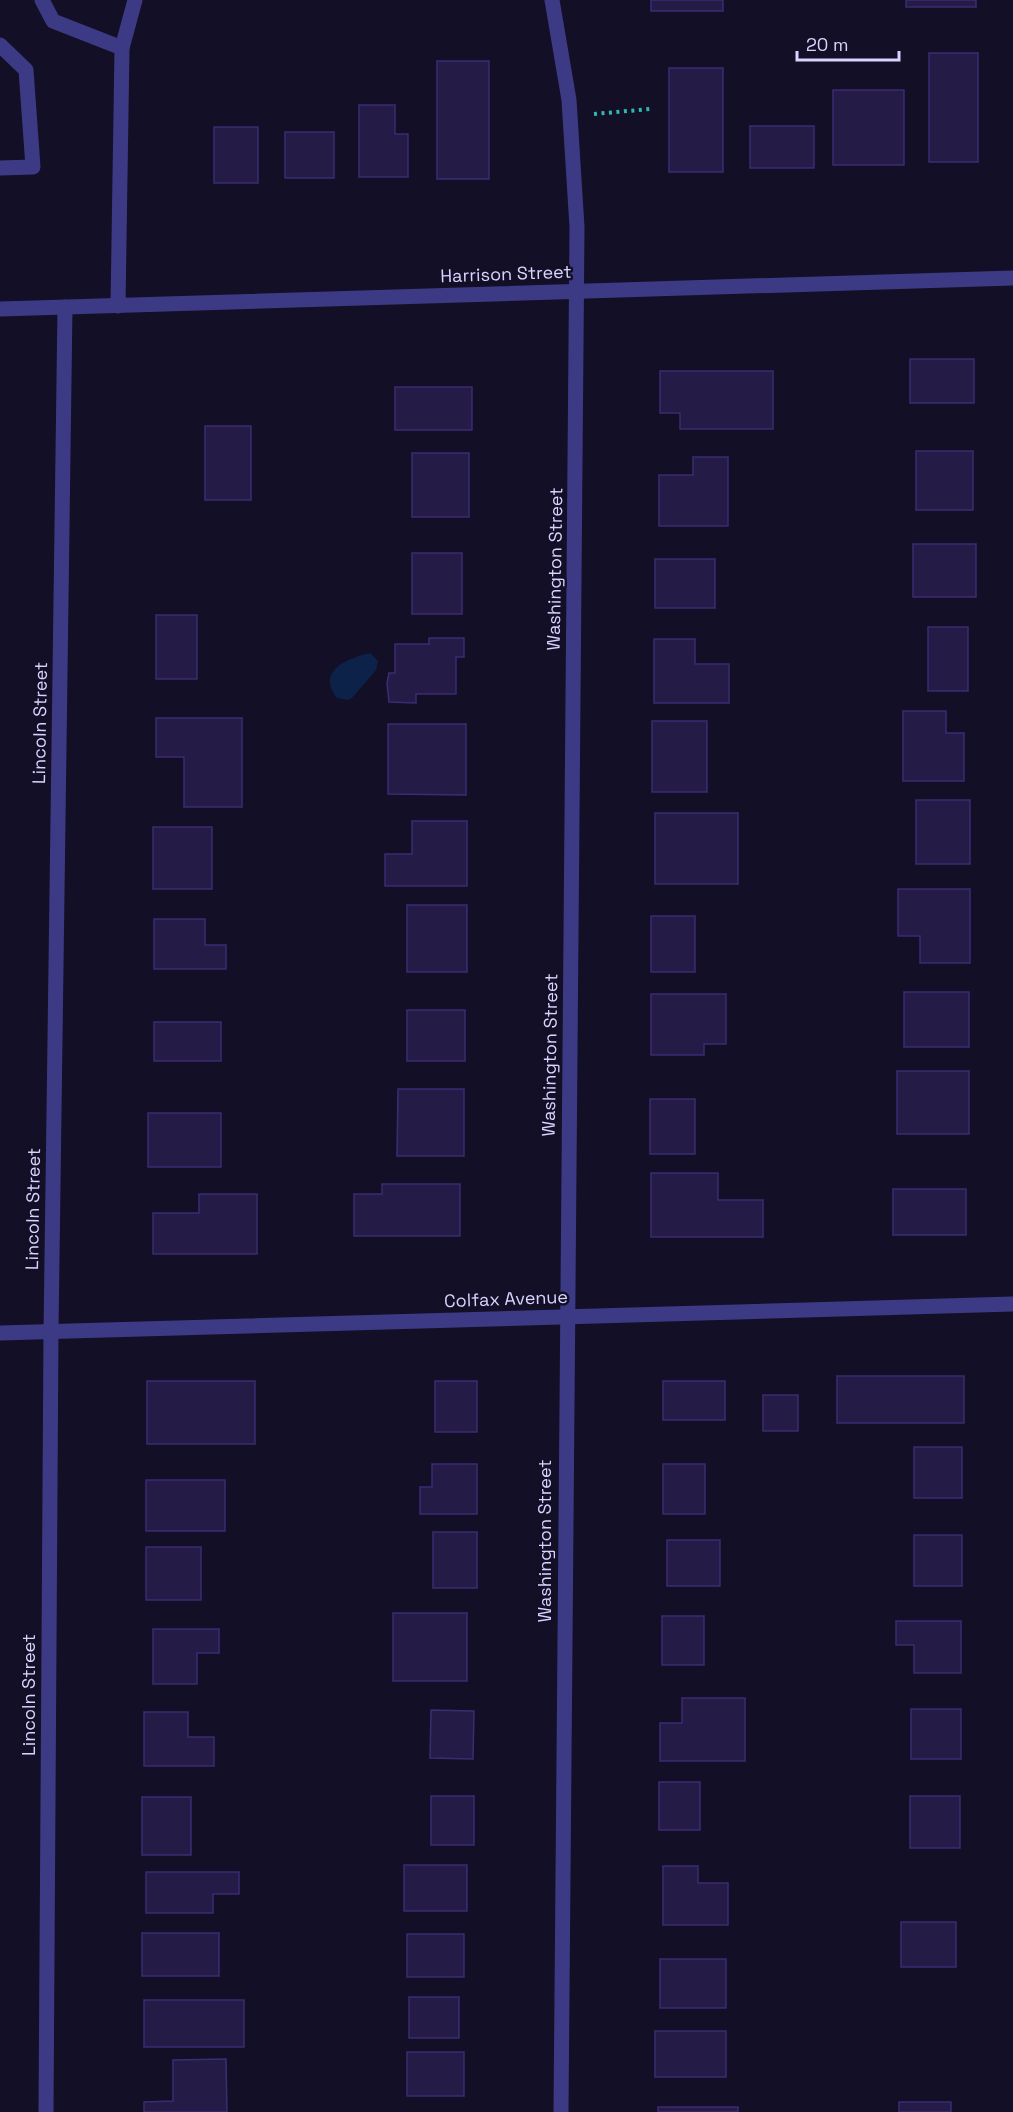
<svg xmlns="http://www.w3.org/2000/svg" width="1013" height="2112" font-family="'Space Grotesk',sans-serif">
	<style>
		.water { fill: #0c2248 }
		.building { fill: #241b47; stroke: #3b2d73; stroke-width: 1.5 }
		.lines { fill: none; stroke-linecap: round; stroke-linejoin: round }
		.path { stroke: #2fb8b0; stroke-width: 4; stroke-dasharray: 3 4.5; stroke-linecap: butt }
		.service { stroke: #3d3a85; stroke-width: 15 }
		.minor { stroke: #3d3a85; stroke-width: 15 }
		.labels { text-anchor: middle; stroke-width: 5; stroke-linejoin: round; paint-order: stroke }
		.street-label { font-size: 18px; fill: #d9d4ff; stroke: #130f26 }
	</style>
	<rect width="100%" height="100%" fill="#130f26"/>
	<path class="water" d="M 370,653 L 378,661 L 376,670 L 352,698 L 348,700 L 337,698 C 315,670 349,658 370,653 Z"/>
	<g class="building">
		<rect x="651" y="0" width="72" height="11"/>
		<rect x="906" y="0" width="70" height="7"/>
		<rect x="929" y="53" width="49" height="109"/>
		<rect x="437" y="61" width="52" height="118"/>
		<rect x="669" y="68" width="54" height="104"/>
		<rect x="833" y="90" width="71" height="75"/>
		<polygon points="359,105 395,105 395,134 408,134 408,177 359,177"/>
		<rect x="750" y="126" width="64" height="42"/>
		<rect x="214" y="127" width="44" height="56"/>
		<rect x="285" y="132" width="49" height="46"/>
		<rect x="910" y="359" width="64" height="44"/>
		<polygon points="660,371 773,371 773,429 680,429 680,413 660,413"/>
		<rect x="395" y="387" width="77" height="43"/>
		<rect x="205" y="426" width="46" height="74"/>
		<rect x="916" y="451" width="57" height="59"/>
		<rect x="412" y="453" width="57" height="64"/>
		<polygon points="693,457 728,457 728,526 659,526 659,475 693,475"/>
		<rect x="913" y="544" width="63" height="53"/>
		<rect x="412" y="553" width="50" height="61"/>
		<rect x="655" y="559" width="60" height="49"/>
		<rect x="156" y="615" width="41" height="64"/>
		<rect x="928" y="627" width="40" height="64"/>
		<polygon points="429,638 464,638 464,657 456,657 456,694 416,694 416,703 389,702 387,683 389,673 395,673 395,644 429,644"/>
		<polygon points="654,639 695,639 695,664 729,664 729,703 654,703"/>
		<polygon points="903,711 946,711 946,733 964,733 964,781 903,781"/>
		<polygon points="156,718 242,718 242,807 184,807 184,757 156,757"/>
		<rect x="652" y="721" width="55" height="71"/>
		<polygon points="388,724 466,724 466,795 388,794"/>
		<rect x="916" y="800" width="54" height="64"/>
		<rect x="655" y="813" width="83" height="71"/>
		<polygon points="412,821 467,821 467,886 385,886 385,854 412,854"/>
		<rect x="153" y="827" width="59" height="62"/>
		<polygon points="898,889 970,889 970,963 920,963 920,936 898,936"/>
		<rect x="407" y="905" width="60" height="67"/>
		<rect x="651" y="916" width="44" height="56"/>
		<polygon points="154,919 205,919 205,945 226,945 226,969 154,969"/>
		<rect x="904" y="992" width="65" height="55"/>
		<polygon points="651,994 726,994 726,1044 704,1044 704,1055 651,1055"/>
		<rect x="407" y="1010" width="58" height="51"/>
		<rect x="154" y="1022" width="67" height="39"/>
		<rect x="897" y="1071" width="72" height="63"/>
		<polygon points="398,1089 464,1089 464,1156 397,1156"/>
		<rect x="650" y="1099" width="45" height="55"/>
		<rect x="148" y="1113" width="73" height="54"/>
		<polygon points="651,1173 718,1173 718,1200 763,1200 763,1237 651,1237"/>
		<polygon points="382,1184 460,1184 460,1236 354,1236 354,1194 382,1194"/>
		<rect x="893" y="1189" width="73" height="46"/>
		<polygon points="199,1194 257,1194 257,1254 153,1254 153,1213 199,1213"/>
		<rect x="837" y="1376" width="127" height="47"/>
		<rect x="147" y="1381" width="108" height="63"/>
		<rect x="435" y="1381" width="42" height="51"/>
		<rect x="663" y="1381" width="62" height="39"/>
		<rect x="763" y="1395" width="35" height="36"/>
		<rect x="914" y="1447" width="48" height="51"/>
		<polygon points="432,1464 477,1464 477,1514 420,1514 420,1487 432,1487"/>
		<rect x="663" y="1464" width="42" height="50"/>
		<rect x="146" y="1480" width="79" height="51"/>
		<rect x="433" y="1532" width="44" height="56"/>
		<rect x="914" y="1535" width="48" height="51"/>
		<rect x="667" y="1540" width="53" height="46"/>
		<rect x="146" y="1547" width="55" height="53"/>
		<rect x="393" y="1613" width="74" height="68"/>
		<rect x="662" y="1616" width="42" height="49"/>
		<polygon points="896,1621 961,1621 961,1673 914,1673 914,1645 896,1645"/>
		<polygon points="153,1629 219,1629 219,1653 197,1653 197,1684 153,1684"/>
		<polygon points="682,1698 745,1698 745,1761 660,1761 660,1723 682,1723"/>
		<rect x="911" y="1709" width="50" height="50"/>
		<polygon points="431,1710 474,1711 473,1759 430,1758"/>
		<polygon points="144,1712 188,1712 188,1737 214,1737 214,1766 144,1766"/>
		<rect x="659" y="1782" width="41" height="48"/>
		<rect x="431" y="1796" width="43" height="49"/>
		<rect x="910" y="1796" width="50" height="52"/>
		<rect x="142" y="1797" width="49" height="58"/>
		<rect x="404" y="1865" width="63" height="46"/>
		<polygon points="663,1866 698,1866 698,1883 728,1883 728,1925 663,1925"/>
		<polygon points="146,1872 239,1872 239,1894 213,1894 213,1913 146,1913"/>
		<rect x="901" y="1922" width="55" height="45"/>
		<rect x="142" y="1933" width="77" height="43"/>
		<rect x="407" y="1934" width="57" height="43"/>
		<rect x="660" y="1959" width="66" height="49"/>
		<rect x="409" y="1997" width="50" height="41"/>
		<rect x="144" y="2000" width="100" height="47"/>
		<rect x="655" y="2031" width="71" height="46"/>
		<rect x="407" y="2052" width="57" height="44"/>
		<polygon points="226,2059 227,2112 144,2112 144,2102 173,2101 173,2060"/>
		<rect x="899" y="2102" width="52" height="10"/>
		<rect x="658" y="2107" width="80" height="5"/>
	</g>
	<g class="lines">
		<polyline class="path" points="594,114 650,109"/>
		<g class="service">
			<polyline points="42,0 53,21 122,48"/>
			<polyline points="0,45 26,70 33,167 0,168"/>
			<polyline points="118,306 122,48 135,0"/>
		</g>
		<g class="minor">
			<polyline points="552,0 569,100 577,227 561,2112"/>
			<polyline points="0,309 1013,278"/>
			<polyline points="0,1333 1013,1304"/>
			<polyline points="46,2112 51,1332 65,307"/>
		</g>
	</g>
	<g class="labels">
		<g class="street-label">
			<text transform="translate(506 274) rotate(-2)" y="6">Harrison Street</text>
			<text transform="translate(555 569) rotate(-89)" y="6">Washington Street</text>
			<text transform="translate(40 723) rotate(-89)" y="6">Lincoln Street</text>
			<text transform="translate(550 1055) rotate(-89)" y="6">Washington Street</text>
			<text transform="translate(33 1209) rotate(-89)" y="6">Lincoln Street</text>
			<text transform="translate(506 1299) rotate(-2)" y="6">Colfax Avenue</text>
			<text transform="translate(545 1541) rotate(-90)" y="6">Washington Street</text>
			<text transform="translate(29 1695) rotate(-90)" y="6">Lincoln Street</text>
		</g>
	</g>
	<path d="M797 51v9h102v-9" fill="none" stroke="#d9d4ff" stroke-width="3"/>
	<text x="806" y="51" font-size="18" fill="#d9d4ff" stroke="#130f26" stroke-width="4.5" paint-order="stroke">20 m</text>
</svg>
